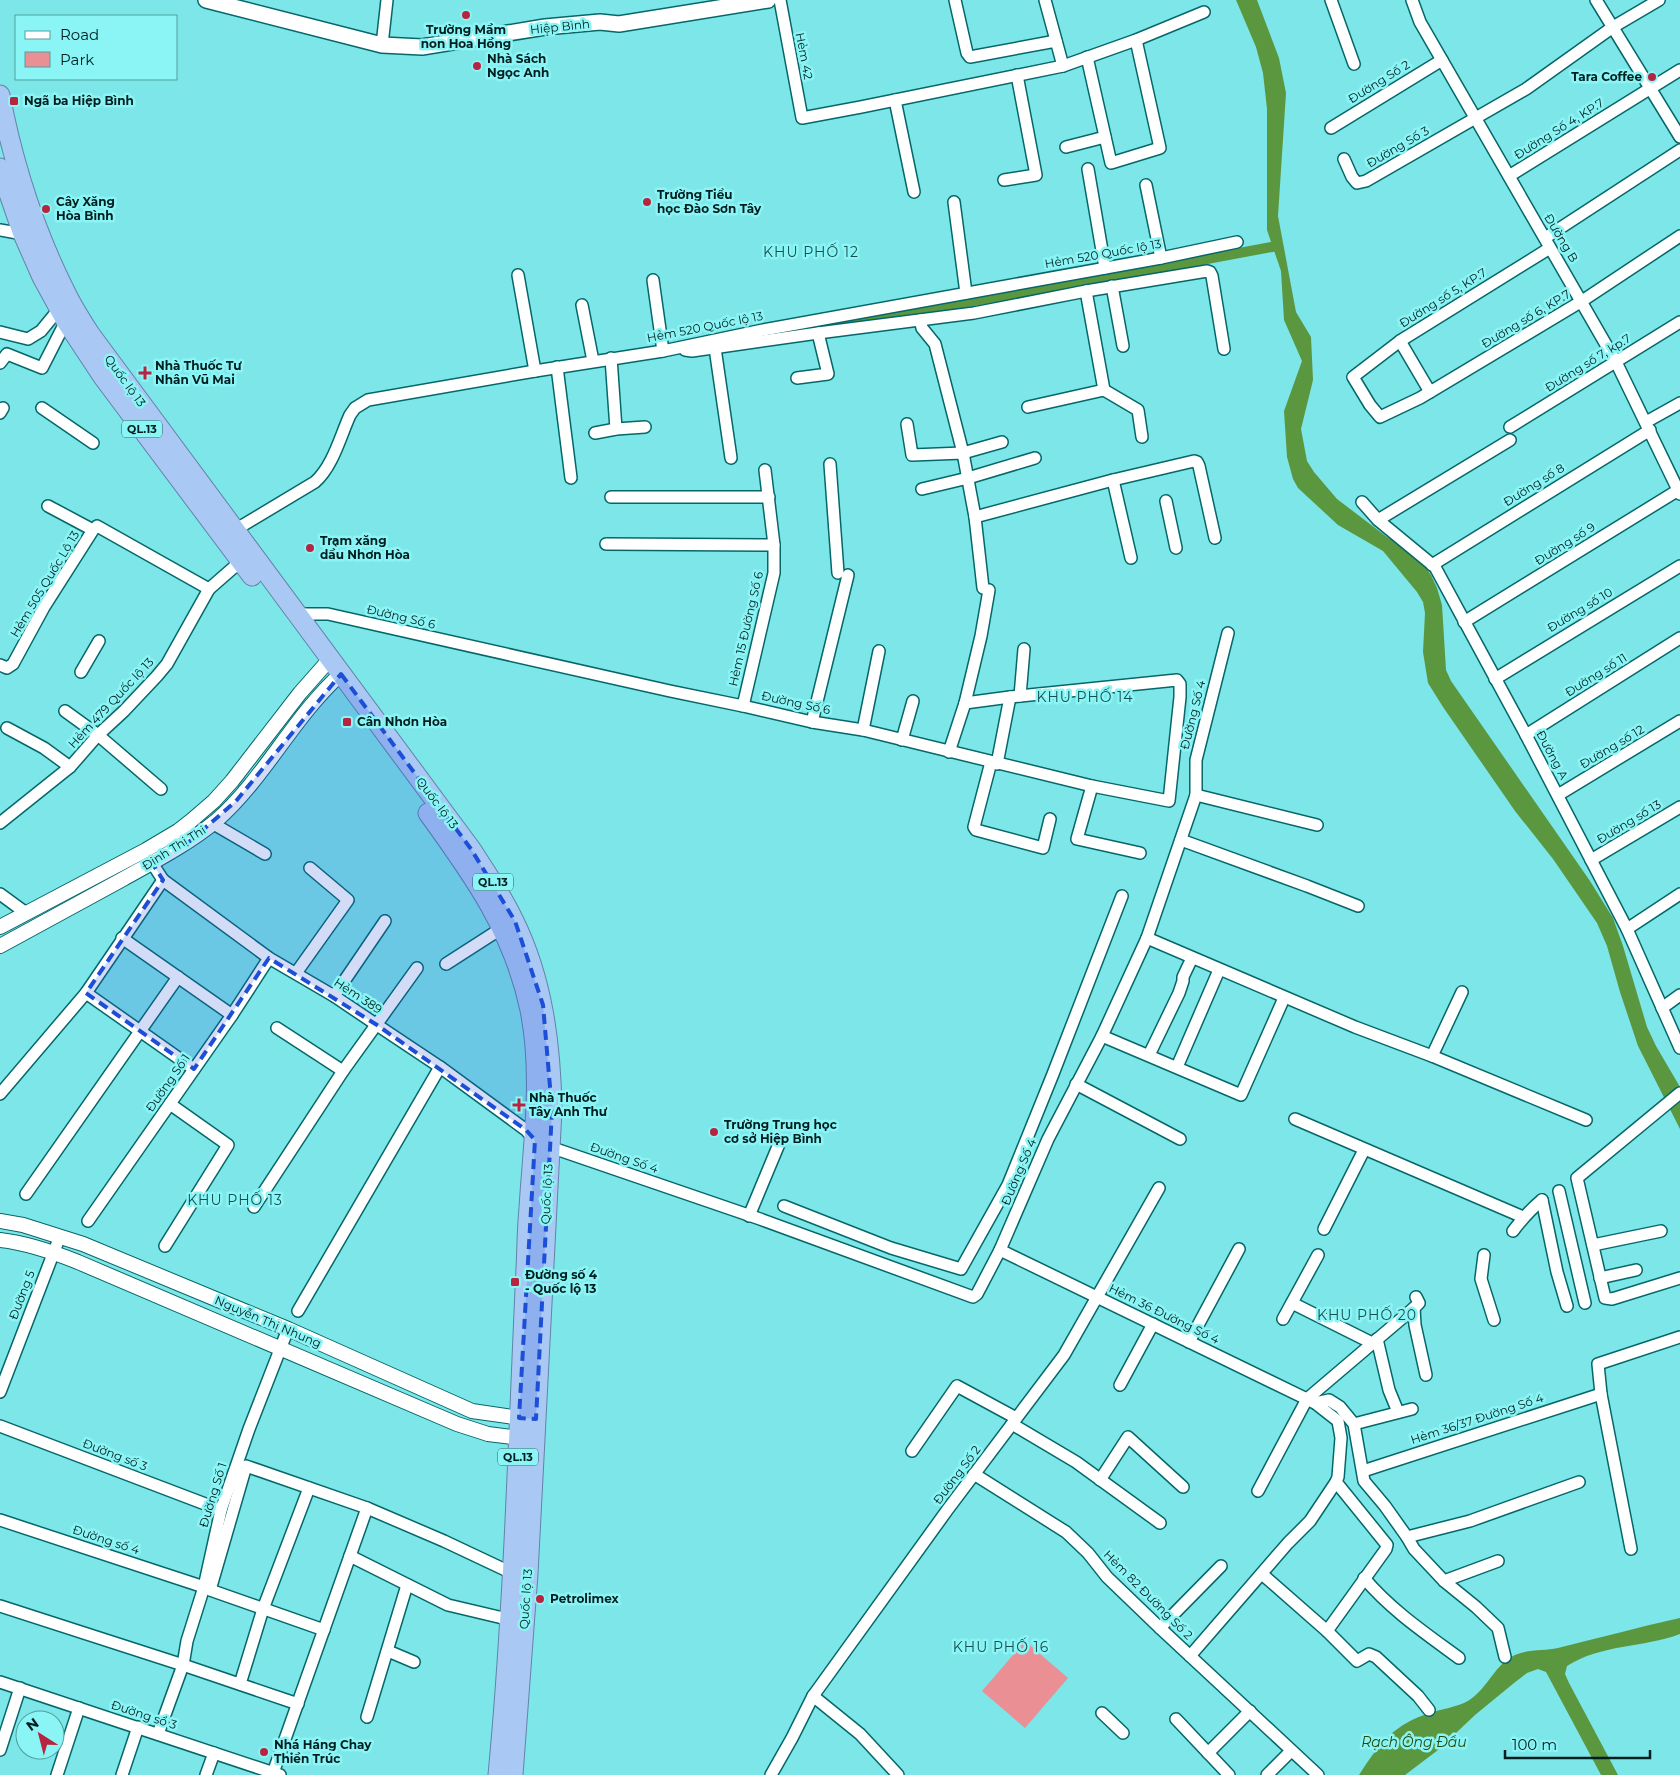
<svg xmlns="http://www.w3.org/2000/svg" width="1680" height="1775" font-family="Montserrat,sans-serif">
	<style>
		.green { fill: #ea8f94 }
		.water { fill: #5b973f }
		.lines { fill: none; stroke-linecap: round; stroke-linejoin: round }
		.canal { stroke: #5b973f; stroke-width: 10 }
		.minor-casing { stroke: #056769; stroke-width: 14 }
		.tertiary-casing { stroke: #056769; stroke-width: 16 }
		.secondary-casing { stroke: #056769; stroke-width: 18 }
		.trunk-casing { stroke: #6084a8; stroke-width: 21 }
		.minor { stroke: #fff; stroke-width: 11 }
		.tertiary { stroke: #fff; stroke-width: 14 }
		.secondary { stroke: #fff; stroke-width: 15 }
		.trunk { stroke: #aac8f4; stroke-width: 19 }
		.marked { fill: #1d4ed8; fill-opacity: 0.2; stroke: #1d4ed8; stroke-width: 4; stroke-dasharray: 10 6; stroke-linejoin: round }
		.poi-dot { fill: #b62440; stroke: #8bf4f5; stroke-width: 2 }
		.labels { text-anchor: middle; stroke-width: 5; stroke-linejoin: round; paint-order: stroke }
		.shield { fill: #8bf4f5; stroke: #2a5f60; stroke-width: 1 }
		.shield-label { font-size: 11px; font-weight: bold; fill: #001f20 }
		.street-label { font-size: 12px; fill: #001f20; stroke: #8bf4f5 }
		.poi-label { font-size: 12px; font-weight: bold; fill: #001f20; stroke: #8bf4f5; text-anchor: start }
		.neighbourhood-label { font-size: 14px; letter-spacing: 1px; fill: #145051; stroke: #8bf4f5 }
		.water-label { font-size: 14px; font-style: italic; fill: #234a0c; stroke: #8bf4f5 }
	</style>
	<rect width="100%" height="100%" fill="#7de6e8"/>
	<polygon class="green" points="1025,1641 1068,1678 1025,1728 982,1691"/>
	<g class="water">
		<polygon points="1236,0 1257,0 1279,58 1286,93 1278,216 1296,312 1311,337 1313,380 1301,429 1307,461 1314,472 1337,499 1387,537 1414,554 1420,559 1431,575 1437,588 1442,605 1446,670 1451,681 1590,881 1613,918 1623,946 1647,1027 1656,1046 1680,1087 1680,1129 1638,1046 1620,992 1607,946 1597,923 1553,859 1515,811 1443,707 1428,683 1423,652 1425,613 1423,602 1417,592 1383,551 1338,525 1298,488 1293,479 1287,457 1284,411 1302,361 1284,320 1281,271 1267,230 1267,109 1263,73 1256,47"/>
		<path d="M 1680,1618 L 1680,1634 C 1643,1648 1601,1644 1567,1666 L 1565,1674 L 1569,1683 L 1618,1775 L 1601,1775 L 1546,1672 L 1538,1669 L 1527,1673 L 1514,1683 L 1475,1715 L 1438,1750 L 1405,1775 L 1359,1775 C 1378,1746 1391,1727 1424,1715 C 1437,1710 1452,1708 1464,1703 C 1486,1693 1493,1666 1513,1656 C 1526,1649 1544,1651 1558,1648 C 1599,1638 1639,1627 1680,1618 Z"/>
	</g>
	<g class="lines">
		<polyline class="canal" points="778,334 1073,284 1277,246"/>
		<defs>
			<g id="minor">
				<polyline points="780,0 802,118 861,107 1063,66 1136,40 1204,12"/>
				<polyline points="955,0 967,53 970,57 1056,41"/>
				<polyline points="1045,0 1063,66"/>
				<polyline points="1331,0 1354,64"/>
				<polyline points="1412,0 1420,22 1616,362 1680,494"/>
				<polyline points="1596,0 1680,137"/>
				<polyline points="382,45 387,0"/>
				<polyline points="1087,57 1111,163 1160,148 1136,40"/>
				<polyline points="895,100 914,192"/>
				<polyline points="1331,128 1442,60"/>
				<polyline points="1066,147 1105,137"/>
				<polyline points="1344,159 1352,177 1357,183 1366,181 1526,89 1613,27 1659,0"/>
				<polyline points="1088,169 1105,268"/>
				<polyline points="1509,176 1680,70"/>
				<polyline points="1004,180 1036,175 1017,75"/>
				<polyline points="1146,185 1161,258"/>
				<polyline points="954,202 966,293"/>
				<polyline points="0,230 23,234"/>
				<polyline points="1545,238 1680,150"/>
				<polyline points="1550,248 1400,341 1353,377 1370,405 1380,417 1420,398 1582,301 1680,236"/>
				<polyline points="518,275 535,371"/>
				<polyline points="653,280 663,351"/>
				<polyline points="1112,286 1123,346"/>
				<polyline points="1086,291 1104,390"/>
				<polyline points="582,305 593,361"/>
				<polyline points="920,320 922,328 935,344 963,453 975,517 983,588"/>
				<polyline points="0,332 28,339 41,331 59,309"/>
				<polyline points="1400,341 1430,392"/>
				<polyline points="715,348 731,458"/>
				<polyline points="685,350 692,351 818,333 974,313 1086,291 1207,271 1210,272 1212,276 1224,349"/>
				<polyline points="611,358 616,429"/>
				<polyline points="0,363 7,354 42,368 66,321"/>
				<polyline points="557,367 571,478"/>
				<polyline points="797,378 828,374 818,333"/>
				<polyline points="1028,407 1104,390 1138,410 1142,437"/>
				<polyline points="42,408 93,443"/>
				<polyline points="0,413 3,408"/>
				<polyline points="1646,422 1680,403"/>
				<polyline points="907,424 912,455 963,453 1002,442"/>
				<polyline points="1510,427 1680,322"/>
				<polyline points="595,433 616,429 645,427"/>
				<polyline points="830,464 838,573"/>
				<polyline points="1113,480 1131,558"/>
				<polyline points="922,489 968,478 1035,458"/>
				<polyline points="611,497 769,497"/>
				<polyline points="1166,501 1176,548"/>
				<polyline points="1362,502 1378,520 1435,567 1526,735 1627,929 1680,1048"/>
				<polyline points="975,517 1113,480 1194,461 1197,462 1199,466 1215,538"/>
				<polyline points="1378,520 1510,440"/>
				<polyline points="97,526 209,589"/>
				<path d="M 235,530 L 315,482 C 333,466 340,437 350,415 L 355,408 L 368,400 L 535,371 L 663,351 L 763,330 L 1161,258 L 1237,242"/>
				<polyline points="606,544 774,545"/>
				<polyline points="1432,565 1650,430"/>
				<polyline points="297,614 328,614 670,691 743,706 812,722 863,730 1092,786 1169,801 1180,697 1180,684 1177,680 1010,697 965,703"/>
				<polyline points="1464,622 1680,489"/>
				<polyline points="0,665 7,668 13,664 44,607 93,530 48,506"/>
				<polyline points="81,672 99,641"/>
				<polyline points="1495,679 1680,566"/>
				<polyline points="1020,696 1024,649"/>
				<polyline points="743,706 774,573 774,545 765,470"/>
				<polyline points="65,711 98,735 161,789"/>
				<polyline points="812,722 848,575"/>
				<polyline points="7,728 44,748 70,767"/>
				<polyline points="863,730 879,651"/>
				<polyline points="1526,735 1680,638"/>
				<polyline points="902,740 913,701"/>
				<polyline points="949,752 965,703 981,636 989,590"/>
				<polyline points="991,762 974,827 976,830 1043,848 1050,819"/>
				<polyline points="997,764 1010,697"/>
				<polyline points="1092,786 1077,839 1140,853"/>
				<polyline points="1196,795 1317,825"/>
				<polyline points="1558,795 1680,721"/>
				<polyline points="0,823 70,767 98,735 124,711 157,676 167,664 209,589 241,561"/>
				<polyline points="212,823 265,854"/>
				<polyline points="1181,840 1307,886 1358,906"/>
				<polyline points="1591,860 1680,807"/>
				<polyline points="163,880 269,958 334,996 377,1025 440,1067 526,1130 535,1140"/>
				<polyline points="0,894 26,913"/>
				<polyline points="1627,929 1680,894"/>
				<polyline points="122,938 232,1015"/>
				<polyline points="1147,938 1355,1027 1432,1056 1586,1120"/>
				<polyline points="446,964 502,928"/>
				<polyline points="296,973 348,900 310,868"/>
				<polyline points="86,993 194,1069"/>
				<polyline points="334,996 385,921"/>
				<polyline points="1662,1008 1680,995"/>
				<polyline points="277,1028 343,1071"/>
				<polyline points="1102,1036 1241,1095 1284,998"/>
				<polyline points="1149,1055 1179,993 1183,981 1183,977 1192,958"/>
				<polyline points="1432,1056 1462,992"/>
				<polyline points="1177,1067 1219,970"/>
				<polyline points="1076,1084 1180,1139"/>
				<polyline points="1680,1093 1577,1178 1605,1298 1612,1299 1680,1278"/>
				<polyline points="0,1094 86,993 163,880 152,863"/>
				<polyline points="1295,1119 1523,1217"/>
				<polyline points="550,1147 760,1219 973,1297 977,1294 1000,1250 1048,1139 1102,1036 1147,938 1196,795 1196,760 1228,633"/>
				<polyline points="1559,1191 1585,1303"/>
				<polyline points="26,1194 178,977"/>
				<polyline points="1542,1200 1557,1272 1567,1306"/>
				<polyline points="784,1206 891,1248 961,1269 1008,1185 1053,1074 1122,896"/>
				<polyline points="254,1207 343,1071 417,968"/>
				<polyline points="749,1216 779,1144"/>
				<polyline points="88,1221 232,1015 269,958"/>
				<polyline points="1324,1229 1364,1150"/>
				<path d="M 1513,1231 C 1522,1219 1531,1209 1542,1200"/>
				<polyline points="1593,1245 1661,1231"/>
				<polyline points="165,1246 228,1145 170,1104"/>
				<polyline points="1000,1250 1315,1403 1338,1421 1341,1438 1338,1477 1336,1482 1310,1521 1288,1543 1190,1656"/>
				<polyline points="1484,1255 1481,1279 1494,1320"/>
				<polyline points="1600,1278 1636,1270"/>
				<polyline points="1292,1303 1372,1343"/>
				<polyline points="1414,1308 1415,1325 1426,1375"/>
				<polyline points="298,1311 440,1067"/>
				<polyline points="1283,1319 1318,1255"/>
				<polyline points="1377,1339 1389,1390 1398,1412"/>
				<polyline points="1189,1342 1239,1249"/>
				<polyline points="1120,1385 1153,1324"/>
				<polyline points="0,1392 60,1236"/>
				<polyline points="1315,1403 1329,1400 1340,1407 1354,1424 1364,1481 1385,1506 1407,1537 1414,1549 1444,1581 1476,1607 1498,1628 1505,1657"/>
				<polyline points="1012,1424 1076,1462 1160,1523"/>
				<polyline points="1354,1424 1412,1409"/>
				<polyline points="0,1426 221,1510"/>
				<polyline points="912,1451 957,1386 1016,1418"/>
				<polyline points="1363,1471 1601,1394"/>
				<polyline points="974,1474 1066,1532 1088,1553 1107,1577 1160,1628 1318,1775"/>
				<polyline points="1100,1480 1128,1437 1183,1487"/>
				<polyline points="1258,1491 1307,1399 1414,1308 1419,1303 1416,1297"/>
				<polyline points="0,1520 204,1587"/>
				<polyline points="1407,1537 1470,1521 1579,1482"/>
				<polyline points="1631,1549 1601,1394 1598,1364 1680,1337"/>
				<polyline points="350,1556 448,1605 511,1620"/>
				<polyline points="1262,1574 1327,1631 1357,1661 1369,1654 1376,1657 1418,1696 1429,1710"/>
				<path d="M 1364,1578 C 1391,1610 1425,1633 1459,1658"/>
				<polyline points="1444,1581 1498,1561"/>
				<polyline points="0,1606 183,1665 298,1704"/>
				<polyline points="1160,1628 1221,1566"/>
				<polyline points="324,1630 210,1590 246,1466 367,1508 444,1541 514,1574"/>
				<polyline points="1327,1631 1386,1549 1387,1545 1336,1482"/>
				<polyline points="388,1651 414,1662"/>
				<polyline points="0,1682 280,1775"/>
				<polyline points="240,1684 263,1609 309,1488"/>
				<polyline points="813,1696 860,1734 898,1775"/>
				<polyline points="1102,1713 1123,1733"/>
				<polyline points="367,1717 407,1585"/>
				<polyline points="1176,1719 1229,1775"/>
				<polyline points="158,1734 183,1665 187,1641 204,1587 221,1510 249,1429 288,1329"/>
				<polyline points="0,1750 20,1688"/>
				<polyline points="1208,1753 1250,1711"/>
				<polyline points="273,1773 367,1508"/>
				<polyline points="57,1775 79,1708"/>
				<polyline points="122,1775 138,1727"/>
				<polyline points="206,1775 214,1753"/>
				<polyline points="771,1775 792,1738 813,1696 948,1509 1064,1355 1159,1188"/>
				<polyline points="1267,1775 1291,1751"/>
			</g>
			<g id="tertiary">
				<polyline points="0,927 146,850 178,831 192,820 214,801 232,781 300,693 330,659"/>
				<path d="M 0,946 C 41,924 82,901 123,879 C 155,861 188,844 216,821 C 265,778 293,717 341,674"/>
				<polyline points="0,1221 23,1225 83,1244 288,1329 472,1411 527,1419"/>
				<path d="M 0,1240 C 27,1243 53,1252 78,1262 L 457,1424 L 488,1434 L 528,1439"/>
			</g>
			<polyline id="secondary" points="206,0 382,45 422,47 545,27 600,22 619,24 768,0"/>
			<g id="trunk">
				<path d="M 0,95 C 13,163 34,229 65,291 C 72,306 81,320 90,334 L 471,849 C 486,872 502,895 514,921 C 543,980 551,1045 552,1110 L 528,1574 L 513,1775"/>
				<polyline points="0,168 23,234 42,277 66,321 103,377 252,576"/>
				<path d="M 428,813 C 473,875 514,932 530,1010 C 543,1076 533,1142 529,1208 C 527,1228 527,1248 526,1268 C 518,1437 514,1606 498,1775"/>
			</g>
		</defs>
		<use href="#minor" class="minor-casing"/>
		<use href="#tertiary" class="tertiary-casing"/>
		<use href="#secondary" class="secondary-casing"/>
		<use href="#trunk" class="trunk-casing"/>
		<use href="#minor" class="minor"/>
		<use href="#tertiary" class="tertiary"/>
		<use href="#secondary" class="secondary"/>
		<use href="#trunk" class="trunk"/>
	</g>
	<path class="marked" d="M 341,674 L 471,849 L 515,921 L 543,1005 L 552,1110 L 536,1419 L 519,1418 L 535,1140 L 526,1130 L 377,1025 L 269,958 L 194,1069 L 86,993 L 163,880 L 152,863 L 190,841 L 236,801 Z"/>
	<g class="poi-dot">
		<circle cx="466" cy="15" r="5"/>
		<circle cx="477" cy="66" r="5"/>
		<circle cx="1652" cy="77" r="5"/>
		<rect x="9" y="96" width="10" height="10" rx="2.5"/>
		<circle cx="647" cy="202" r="5"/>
		<circle cx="46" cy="209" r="5"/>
		<path d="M142.5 365.5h5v5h5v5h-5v5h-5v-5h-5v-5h5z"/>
		<circle cx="310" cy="548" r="5"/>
		<rect x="342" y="717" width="10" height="10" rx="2.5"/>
		<path d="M516.5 1097.5h5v5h5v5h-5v5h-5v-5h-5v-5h5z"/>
		<circle cx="714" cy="1132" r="5"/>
		<rect x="510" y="1277" width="10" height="10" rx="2.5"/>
		<circle cx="540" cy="1599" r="5"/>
		<circle cx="264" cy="1752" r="5"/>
	</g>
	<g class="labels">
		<g class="shield">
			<rect x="122" y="420.5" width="40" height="17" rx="4"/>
			<rect x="473" y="873.5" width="40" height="17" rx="4"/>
			<rect x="498" y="1448.5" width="40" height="17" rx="4"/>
		</g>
		<g class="shield-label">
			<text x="142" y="433">QL.13</text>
			<text x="493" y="886">QL.13</text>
			<text x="518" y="1461">QL.13</text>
		</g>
		<g class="street-label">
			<text transform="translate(560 27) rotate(-6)" y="4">Hiệp Bình</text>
			<text transform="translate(804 56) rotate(79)" y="4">Hẻm 42</text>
			<text transform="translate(1379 82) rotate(-32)" y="4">Đường Số 2</text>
			<text transform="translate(1559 129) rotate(-32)" y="4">Đường Số 4, KP.7</text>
			<text transform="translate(1398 147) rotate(-30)" y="4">Đường Số 3</text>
			<text transform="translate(1561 238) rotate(59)" y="4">Đường B</text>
			<text transform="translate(1103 254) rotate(-10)" y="4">Hẻm 520 Quốc lộ 13</text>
			<text transform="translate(1443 298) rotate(-32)" y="4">Đường số 5, KP.7</text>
			<text transform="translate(1526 319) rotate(-31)" y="4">Đường số 6, KP.7</text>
			<text transform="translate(705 327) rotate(-11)" y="4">Hẻm 520 Quốc lộ 13</text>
			<text transform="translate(1588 363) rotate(-32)" y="4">Đường số 7, kp.7</text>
			<text transform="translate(125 381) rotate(54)" y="4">Quốc lộ 13</text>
			<text transform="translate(1534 485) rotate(-32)" y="4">Đường số 8</text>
			<text transform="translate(1565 544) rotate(-32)" y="4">Đường số 9</text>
			<text transform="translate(45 584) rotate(-59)" y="4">Hẻm 505 Quốc Lộ 13</text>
			<text transform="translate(1580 610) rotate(-31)" y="4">Đường số 10</text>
			<text transform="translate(401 617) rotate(13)" y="4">Đường Số 6</text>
			<text transform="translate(746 629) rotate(-77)" y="4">Hẻm 15 Đường Số 6</text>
			<text transform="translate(1596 675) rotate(-32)" y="4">Đường số 11</text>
			<text transform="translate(111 703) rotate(-47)" y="4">Hẻm 479 Quốc lộ 13</text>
			<text transform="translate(796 703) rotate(12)" y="4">Đường Số 6</text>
			<text transform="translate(1193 715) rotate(-76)" y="4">Đường Số 4</text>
			<text transform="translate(1612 747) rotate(-31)" y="4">Đường số 12</text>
			<text transform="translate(1552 755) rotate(62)" y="4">Đường A</text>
			<text transform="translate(437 803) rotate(53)" y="4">Quốc lộ 13</text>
			<text transform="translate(1629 822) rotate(-31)" y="4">Đường số 13</text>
			<text transform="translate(174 848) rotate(-32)" y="4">Đinh Thị Thi</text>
			<text transform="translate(358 996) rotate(33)" y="4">Hẻm 389</text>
			<text transform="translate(168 1083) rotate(-55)" y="4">Đường Số 1</text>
			<text transform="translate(624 1158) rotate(19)" y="4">Đường Số 4</text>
			<text transform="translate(1019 1172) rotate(-67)" y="4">Đường Số 4</text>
			<text transform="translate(547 1194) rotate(-87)" y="4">Quốc lộ 13</text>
			<text transform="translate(22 1295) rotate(-69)" y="4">Đường 5</text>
			<text transform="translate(1164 1314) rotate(26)" y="4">Hẻm 36 Đường Số 4</text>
			<text transform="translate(268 1322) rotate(23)" y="4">Nguyễn Thị Nhung</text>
			<text transform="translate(1477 1419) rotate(-18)" y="4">Hẻm 36/37 Đường Số 4</text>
			<text transform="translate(115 1455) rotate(21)" y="4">Đường số 3</text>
			<text transform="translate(957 1475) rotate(-53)" y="4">Đường Số 2</text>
			<text transform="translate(213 1495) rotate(-73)" y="4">Đường Số 1</text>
			<text transform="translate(106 1540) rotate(18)" y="4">Đường số 4</text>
			<text transform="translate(1148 1595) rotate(45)" y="4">Hẻm 82 Đường Số 2</text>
			<text transform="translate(526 1599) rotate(-86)" y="4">Quốc lộ 13</text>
			<text transform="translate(144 1715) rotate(18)" y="4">Đường sổ 3</text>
		</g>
		<g class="poi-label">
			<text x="466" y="34" text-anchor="middle">Trường Mầm<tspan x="466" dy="14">non Hoa Hồng</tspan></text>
			<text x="487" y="63">Nhà Sách<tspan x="487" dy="14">Ngọc Anh</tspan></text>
			<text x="1642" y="81" text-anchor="end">Tara Coffee</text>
			<text x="24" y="105">Ngã ba Hiệp Bình</text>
			<text x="657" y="199">Trường Tiểu<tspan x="657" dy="14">học Đào Sơn Tây</tspan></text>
			<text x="56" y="206">Cây Xăng<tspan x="56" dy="14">Hòa Bình</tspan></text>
			<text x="155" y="370">Nhà Thuốc Tư<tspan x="155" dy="14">Nhân Vū Mai</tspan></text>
			<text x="320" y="545">Trạm xăng<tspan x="320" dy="14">dầu Nhơn Hòa</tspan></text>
			<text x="357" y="726">Cân Nhơn Hòa</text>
			<text x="529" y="1102">Nhà Thuốc<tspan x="529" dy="14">Tây Anh Thư</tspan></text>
			<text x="724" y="1129">Trường Trung học<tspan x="724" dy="14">cơ sở Hiệp Bình</tspan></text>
			<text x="525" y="1279">Đường số 4<tspan x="525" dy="14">- Quốc lộ 13</tspan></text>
			<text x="550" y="1603">Petrolimex</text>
			<text x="274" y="1749">Nhá Háng Chay<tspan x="274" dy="14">Thiền Trúc</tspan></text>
		</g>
		<g class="neighbourhood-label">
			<text x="811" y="257">KHU PHỐ 12</text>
			<text x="1085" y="702">KHU PHỐ 14</text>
			<text x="235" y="1205">KHU PHỐ 13</text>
			<text x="1367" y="1320">KHU PHỐ 20</text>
			<text x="1001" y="1652">KHU PHỐ 16</text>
		</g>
		<g class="water-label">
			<text x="1414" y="1747">Rạch Ông Đầu</text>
		</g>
	</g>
	<rect x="15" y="15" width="162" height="65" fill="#8bf4f5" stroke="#539fa0"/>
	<rect x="25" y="31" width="25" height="8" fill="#ffffff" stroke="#539fa0"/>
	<text x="60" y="40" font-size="15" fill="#001f20">Road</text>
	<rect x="25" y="52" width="25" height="15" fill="#ea8f94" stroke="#539fa0"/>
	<text x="60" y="65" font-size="15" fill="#001f20">Park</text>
	<g transform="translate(40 1735) rotate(324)"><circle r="24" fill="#8bf4f5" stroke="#539fa0"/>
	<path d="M0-4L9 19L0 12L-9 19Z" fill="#b62440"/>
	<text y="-8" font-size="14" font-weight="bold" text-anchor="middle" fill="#001f20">N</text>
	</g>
	<path d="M1505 1750v8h145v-8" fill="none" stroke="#001f20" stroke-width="2.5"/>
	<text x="1512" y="1750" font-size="15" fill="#001f20" stroke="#8bf4f5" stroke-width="4" paint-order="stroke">100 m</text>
</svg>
